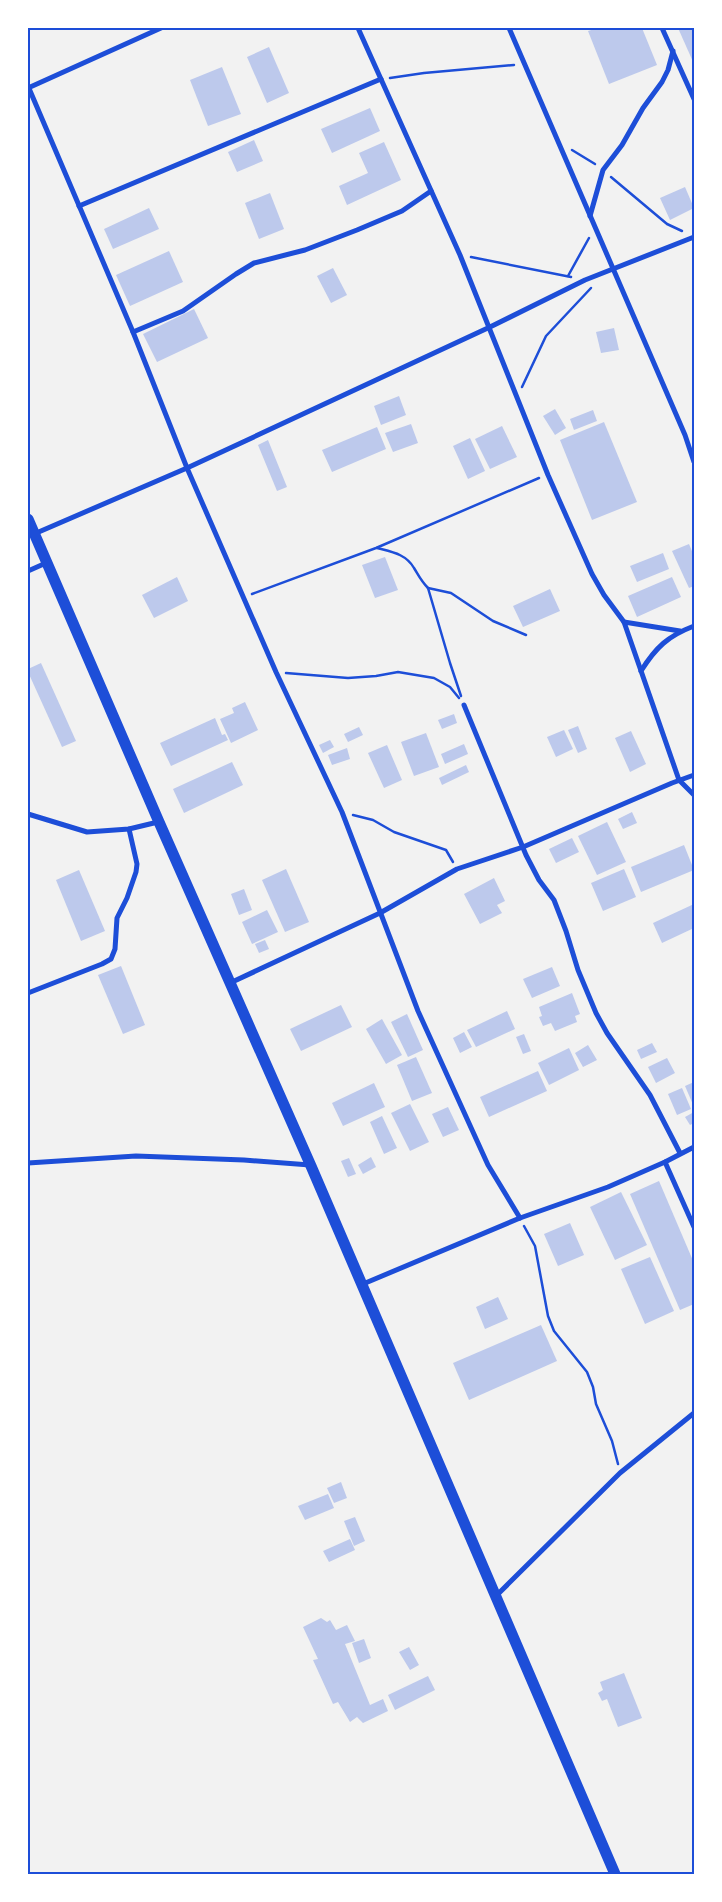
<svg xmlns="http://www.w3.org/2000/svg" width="722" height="1902" font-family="Overpass,sans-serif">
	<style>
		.building { fill: #bdc9ec }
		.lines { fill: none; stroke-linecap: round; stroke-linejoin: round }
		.path { stroke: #1d4ed8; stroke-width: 2.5 }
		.minor { stroke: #1d4ed8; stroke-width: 5 }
		.primary { stroke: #1d4ed8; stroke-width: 11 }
		.neatline { fill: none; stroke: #1d4ed8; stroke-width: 2 }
	</style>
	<rect width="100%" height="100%" fill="#f2f2f2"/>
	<g class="building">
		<polygon points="598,28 642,28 657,65 609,84 588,31"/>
		<polygon points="678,28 694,28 694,64"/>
		<polygon points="269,47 289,93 267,103 247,57"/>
		<polygon points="222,67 241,114 208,126 190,80"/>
		<polygon points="370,108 380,131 332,153 321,129"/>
		<polygon points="254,140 263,161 237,172 228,152"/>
		<polygon points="384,142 401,180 347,205 339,186 368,173 359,153"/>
		<polygon points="685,187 694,208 670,220 660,198"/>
		<polygon points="270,193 284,229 259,239 245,203"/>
		<polygon points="149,208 159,229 113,249 104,229"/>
		<polygon points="169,251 183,282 130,306 116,275"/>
		<polygon points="333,268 347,295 331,303 317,276"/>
		<polygon points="194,309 208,338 157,362 143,334"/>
		<polygon points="614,328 619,350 601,353 596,332"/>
		<polygon points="399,396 406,415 381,425 374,406"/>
		<polygon points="555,409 566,428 555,435 543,416"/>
		<polygon points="593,410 597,421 574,430 570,419"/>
		<polygon points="604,422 637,502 592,520 560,440"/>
		<polygon points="411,424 418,443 393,452 385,433"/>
		<polygon points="502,426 517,457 490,469 475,439"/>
		<polygon points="377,427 386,449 332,472 322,450"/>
		<polygon points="470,438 485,471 468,479 453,446"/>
		<polygon points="268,440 287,487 277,491 258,445"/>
		<polygon points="689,544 694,556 694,586 689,588 672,551"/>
		<polygon points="663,553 669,569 637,582 630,566"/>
		<polygon points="385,557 398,590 375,598 362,565"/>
		<polygon points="177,577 188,601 154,618 142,595"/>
		<polygon points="672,577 681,597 637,617 628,596"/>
		<polygon points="550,589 560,611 523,627 513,606"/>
		<polygon points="41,663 76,741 62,747 28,672 28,669"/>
		<polygon points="245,702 258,730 231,743 220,719 234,713 232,708"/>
		<polygon points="454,714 457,723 442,729 438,720"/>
		<polygon points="215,718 222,735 225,734 228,740 171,766 160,743"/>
		<polygon points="578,726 587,749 578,753 568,730"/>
		<polygon points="359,727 363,735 348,742 344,734"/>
		<polygon points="564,730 573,749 556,757 547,737"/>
		<polygon points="631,731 646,764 630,772 615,738"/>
		<polygon points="426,733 439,767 414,776 401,742"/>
		<polygon points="330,740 334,747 323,753 319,745"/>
		<polygon points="464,744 468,754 445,764 441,754"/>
		<polygon points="387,745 402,780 384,788 368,753"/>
		<polygon points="347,748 350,759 332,765 328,755"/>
		<polygon points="232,762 243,785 184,813 173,789"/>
		<polygon points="466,765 469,772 442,785 439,778"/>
		<polygon points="632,812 637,823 623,829 618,819"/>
		<polygon points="607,822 626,862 597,875 578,836"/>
		<polygon points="572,838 579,852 556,863 549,849"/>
		<polygon points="684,845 694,870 641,892 631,867"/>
		<polygon points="286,869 309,922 285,932 262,880"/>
		<polygon points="624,869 636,897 603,911 591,883"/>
		<polygon points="79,870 105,931 81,941 56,880"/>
		<polygon points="494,878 505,901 497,905 502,913 480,924 464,894"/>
		<polygon points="244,889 252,910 239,915 231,894"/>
		<polygon points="694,904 694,928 662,943 653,923"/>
		<polygon points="267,910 278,932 252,944 242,922"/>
		<polygon points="265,940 269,949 259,953 255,944"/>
		<polygon points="121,966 145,1025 123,1034 98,975"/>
		<polygon points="552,967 560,986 532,998 523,979"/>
		<polygon points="572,993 580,1014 575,1016 577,1022 555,1031 551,1023 543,1026 539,1017 542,1016 539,1007"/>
		<polygon points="341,1005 352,1027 301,1051 290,1029"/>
		<polygon points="507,1011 515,1029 476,1047 467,1030"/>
		<polygon points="407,1014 423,1050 408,1057 391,1022"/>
		<polygon points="382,1019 402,1055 386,1064 366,1029"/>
		<polygon points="464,1032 472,1047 460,1053 453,1038"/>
		<polygon points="524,1034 531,1051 523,1054 516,1037"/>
		<polygon points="652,1043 657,1052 641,1059 637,1050"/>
		<polygon points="588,1045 597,1060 583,1067 575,1053"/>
		<polygon points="569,1048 579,1070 549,1085 538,1063"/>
		<polygon points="416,1057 432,1093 412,1101 397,1065"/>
		<polygon points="667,1058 675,1073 656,1083 648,1067"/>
		<polygon points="538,1071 547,1091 489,1117 480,1097"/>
		<polygon points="694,1082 694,1107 685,1086"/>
		<polygon points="374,1083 385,1107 343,1126 332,1103"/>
		<polygon points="682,1088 691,1109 677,1115 668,1094"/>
		<polygon points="410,1104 429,1142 410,1151 391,1113"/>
		<polygon points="448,1107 459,1130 443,1137 432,1114"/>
		<polygon points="694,1112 694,1123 690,1125 685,1117"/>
		<polygon points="382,1116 397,1148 384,1154 370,1122"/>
		<polygon points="371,1157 376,1167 363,1174 358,1165"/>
		<polygon points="349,1158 356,1174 348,1177 341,1161"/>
		<polygon points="659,1181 694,1263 694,1304 680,1310 630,1194"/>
		<polygon points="621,1192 647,1245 615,1260 590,1207"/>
		<polygon points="570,1223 584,1255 558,1266 544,1234"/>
		<polygon points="650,1257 674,1311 645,1324 621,1269"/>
		<polygon points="498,1297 508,1319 485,1329 476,1307"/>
		<polygon points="541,1325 557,1361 469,1400 453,1363"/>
		<polygon points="341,1482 347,1498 334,1503 327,1488"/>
		<polygon points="328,1494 334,1508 305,1520 298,1506"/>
		<polygon points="355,1517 365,1541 354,1546 344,1521"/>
		<polygon points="350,1539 355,1550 329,1562 323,1551"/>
		<polygon points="321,1618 327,1622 330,1620 336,1630 347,1625 355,1641 345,1644 370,1705 383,1699 388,1711 363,1723 357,1717 350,1722 338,1702 333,1704 313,1660 318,1659 303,1627"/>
		<polygon points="364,1639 371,1658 359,1663 352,1643"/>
		<polygon points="409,1647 419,1665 410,1670 399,1652"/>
		<polygon points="624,1673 642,1718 618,1727 607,1699 602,1701 598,1693 603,1690 600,1682"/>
		<polygon points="428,1676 435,1690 395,1710 388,1695"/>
	</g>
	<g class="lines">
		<g class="path">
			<polyline points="390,78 424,73 514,65"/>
			<polyline points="572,150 595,164"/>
			<polyline points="611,177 667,224 682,231"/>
			<polyline points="471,257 571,277"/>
			<polyline points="568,276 589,238"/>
			<polyline points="522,387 546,336 591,288"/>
			<path d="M 377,548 C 392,552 406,554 414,568 C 419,576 421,581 428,588 L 450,663 L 461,696"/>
			<polyline points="428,588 451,593 493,621 526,635"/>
			<polyline points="252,594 376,548 539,478"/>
			<polyline points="286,673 348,678 376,676 398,672 434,678 450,687 459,698"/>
			<polyline points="353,815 373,820 394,832 446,850 453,862"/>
			<polyline points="524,1226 535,1246 548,1316 554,1331 587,1372 593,1387 596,1404 612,1441 618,1464"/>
		</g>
		<g class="minor">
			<polyline points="358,28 460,255 548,475 592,574 604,595 624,622 679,780 694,795"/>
			<polyline points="509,28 685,435 694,462"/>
			<polyline points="662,28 694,99"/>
			<polyline points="28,86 133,332 187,468 276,672 342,812 418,1011 488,1165 520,1218"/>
			<polyline points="28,88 161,28"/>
			<polyline points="79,206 381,79"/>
			<polyline points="590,216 603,170 622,145 643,108 662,82 668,70 673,51"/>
			<polyline points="133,332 183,311 236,274 254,263 305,250 357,230 402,211 431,191"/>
			<polyline points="34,534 187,468 490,327 585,280 694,237"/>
			<polyline points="28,571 46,563"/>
			<polyline points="624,622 680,631"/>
			<path d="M 641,671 C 656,647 668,636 694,626"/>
			<polyline points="464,705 526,855 539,880 554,900 566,931 578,970 596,1013 607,1033 650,1095 680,1153"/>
			<polyline points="28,814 87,832 129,829 158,822"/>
			<polyline points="230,983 380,913 457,869 523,847 672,783 694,775"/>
			<polyline points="28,993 102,964 111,959 115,949 117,918 127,898 136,872 137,864 129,829"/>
			<polyline points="665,1162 694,1227"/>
			<polyline points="28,1163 136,1156 244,1160 310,1165"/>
			<polyline points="363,1284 520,1218 608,1187 665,1162 694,1147"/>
			<polyline points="497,1595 620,1473 694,1413"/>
		</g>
		<polyline class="primary" points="28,519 159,822 311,1166 615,1874"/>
	</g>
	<rect width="722" height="1902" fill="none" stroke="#ffffff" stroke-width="58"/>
	<rect x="29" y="29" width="664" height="1844" class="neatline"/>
</svg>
